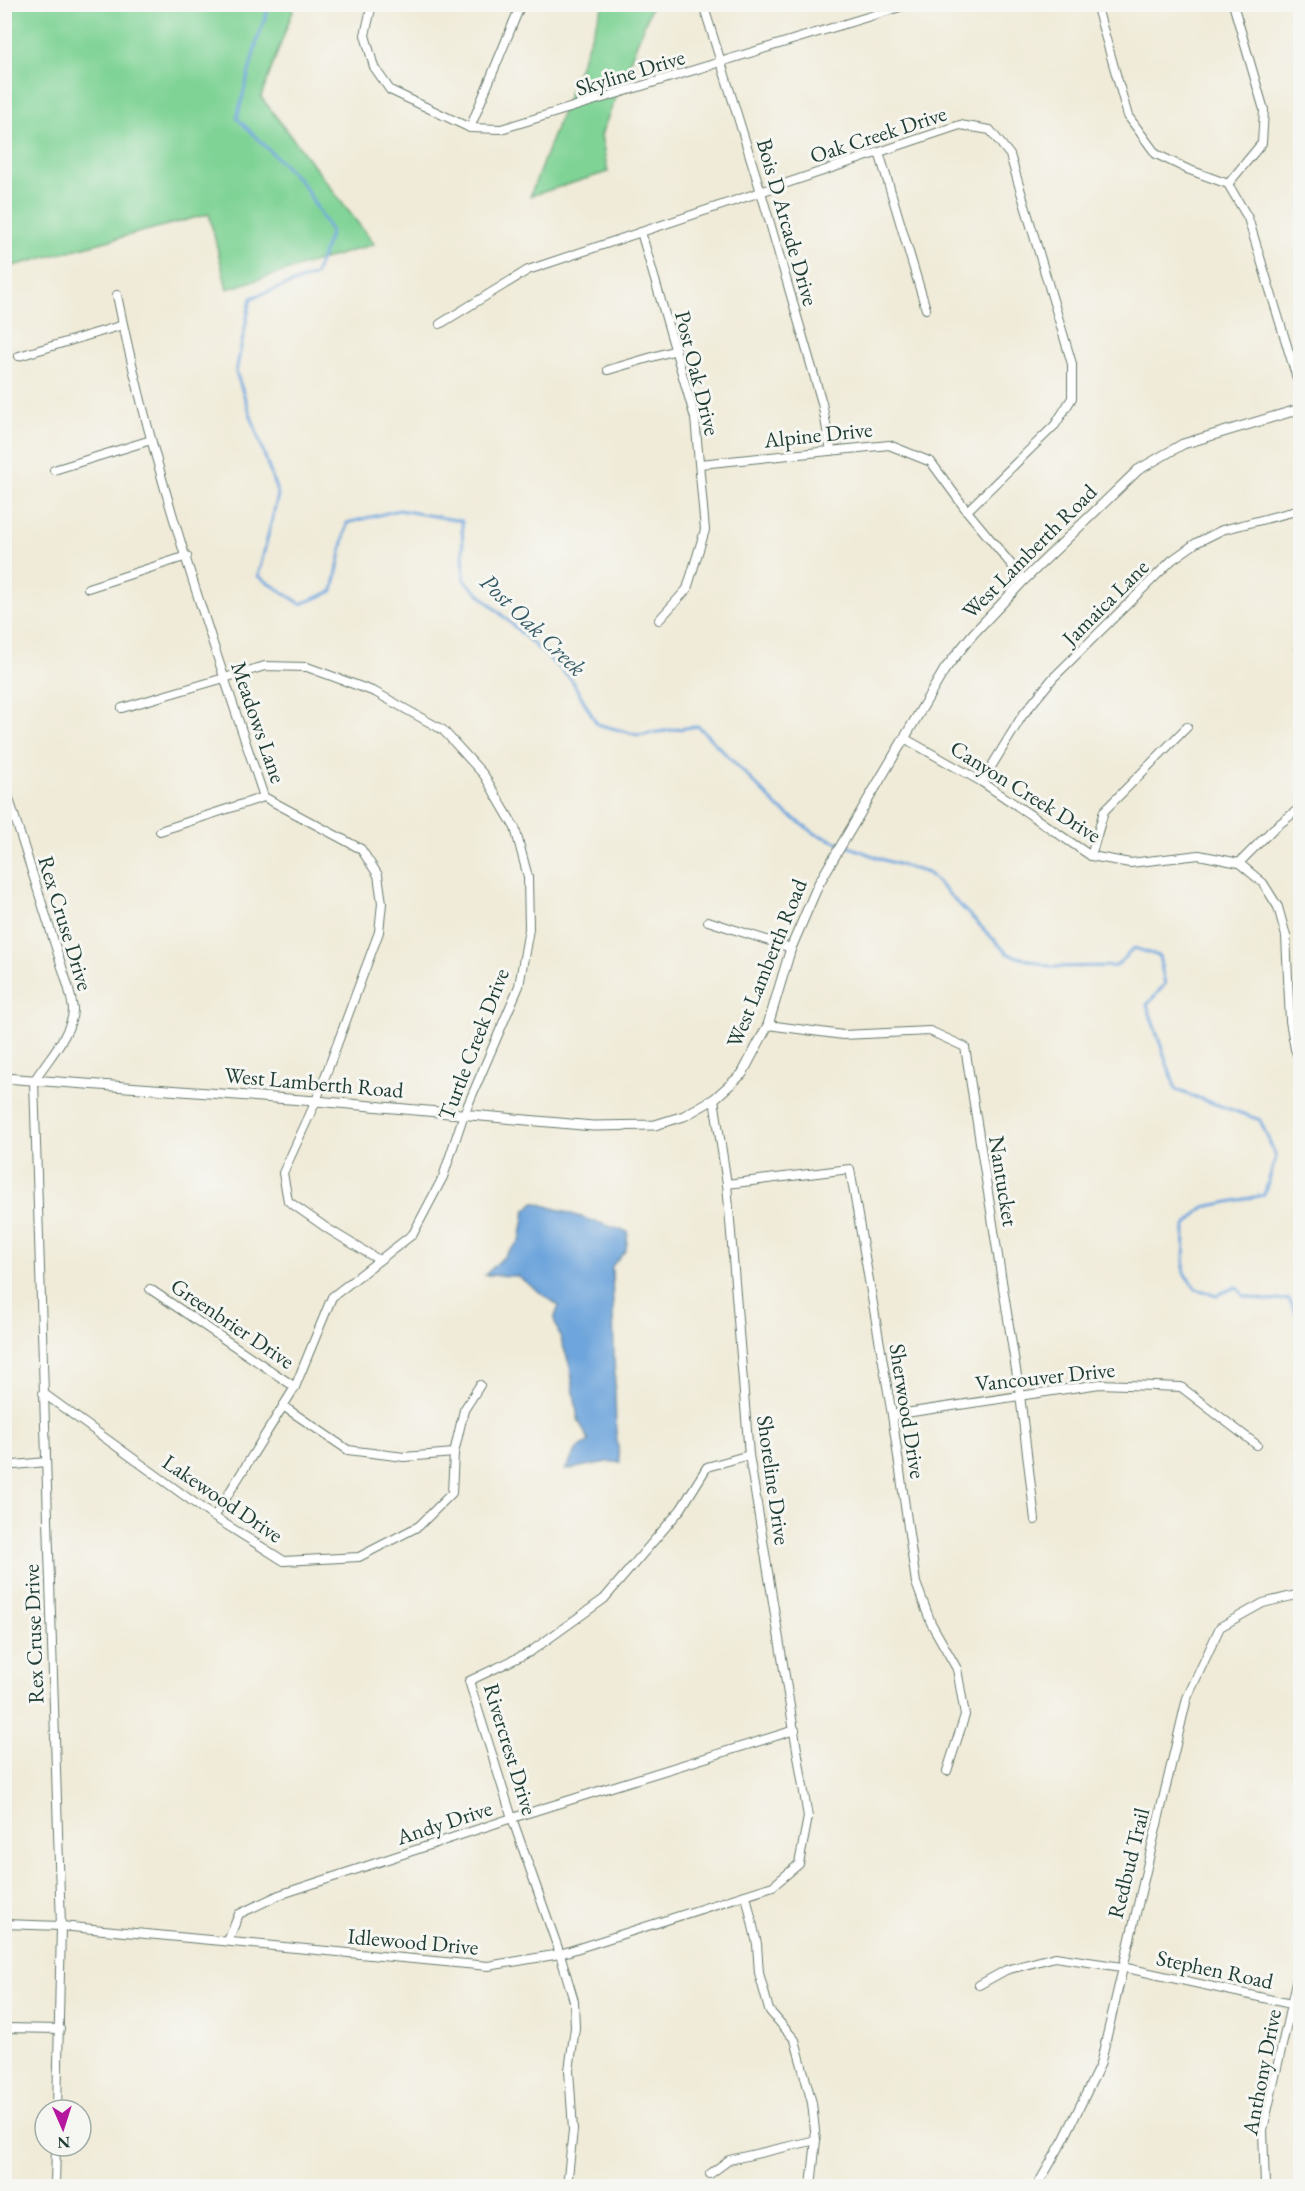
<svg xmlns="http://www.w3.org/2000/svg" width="1305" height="2191" font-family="'EB Garamond',serif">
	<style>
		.green { fill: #7fd395; stroke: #4f8864; stroke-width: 1.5 }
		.water { fill: #6ea5dc; stroke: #467188; stroke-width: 1.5 }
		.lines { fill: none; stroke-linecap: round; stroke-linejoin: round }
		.stream { stroke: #6ea5dc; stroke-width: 3 }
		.minor-casing { stroke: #687a6d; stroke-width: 10 }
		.tertiary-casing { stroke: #687a6d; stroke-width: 11 }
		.minor { stroke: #fff; stroke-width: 8 }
		.tertiary { stroke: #fff; stroke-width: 9 }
		.labels { text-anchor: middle; stroke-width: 6; stroke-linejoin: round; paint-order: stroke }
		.street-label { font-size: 22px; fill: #1f3d34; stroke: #f6f6f2 }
		.water-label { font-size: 24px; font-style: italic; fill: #375c66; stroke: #f6f6f2 }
	</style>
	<rect width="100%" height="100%" fill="#f6f6f2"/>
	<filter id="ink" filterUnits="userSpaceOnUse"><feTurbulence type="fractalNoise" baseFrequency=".0167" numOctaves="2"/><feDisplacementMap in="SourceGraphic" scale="12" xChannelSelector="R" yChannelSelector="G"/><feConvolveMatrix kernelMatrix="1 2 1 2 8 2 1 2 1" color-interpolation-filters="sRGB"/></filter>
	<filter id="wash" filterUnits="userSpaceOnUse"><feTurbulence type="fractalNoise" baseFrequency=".008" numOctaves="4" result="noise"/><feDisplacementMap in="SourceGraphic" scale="24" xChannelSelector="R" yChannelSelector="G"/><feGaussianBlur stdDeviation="1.35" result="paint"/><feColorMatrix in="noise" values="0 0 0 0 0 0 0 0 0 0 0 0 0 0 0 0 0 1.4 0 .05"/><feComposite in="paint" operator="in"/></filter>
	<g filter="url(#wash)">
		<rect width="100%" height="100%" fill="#f0ebd8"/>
		<g class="green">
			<polygon points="5,4 295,5 261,97 374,244 227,289 209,214 5,268"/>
			<polygon points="603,5 652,5 601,135 608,172 530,196"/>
		</g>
		<polygon class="water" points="534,1202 628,1232 626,1250 612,1266 616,1433 620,1462 607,1462 565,1470 577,1449 589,1441 578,1419 570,1366 554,1319 559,1306 517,1276 485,1275 520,1241 525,1211"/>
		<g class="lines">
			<polyline class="stream" points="270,4 257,41 237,118 303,184 331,232 315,275 251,298 236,372 278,495 258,576 301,604 333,591 347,523 399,510 462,521 464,580 571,679 597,724 638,735 698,726 779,808 816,834 884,860 928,873 1008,954 1052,967 1116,966 1134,948 1159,956 1165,984 1147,1005 1176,1090 1260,1120 1276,1157 1264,1195 1204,1207 1185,1226 1184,1273 1196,1289 1217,1295 1236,1287 1244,1296 1270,1301 1289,1299 1300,1321"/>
		</g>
	</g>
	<g filter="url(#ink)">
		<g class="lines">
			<defs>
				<g id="minor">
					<polyline points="372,4 365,35 374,67 390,90 470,128 501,129 910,4"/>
					<polyline points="703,4 761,192 822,403 831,451"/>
					<polyline points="1096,4 1128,116 1156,154 1187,169 1228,184 1248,218 1300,388"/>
					<polyline points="470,128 521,4"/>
					<polyline points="879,152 926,309"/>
					<polyline points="1228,184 1262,143 1264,110 1233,4"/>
					<polyline points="641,232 695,418 705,530 687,589 659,620"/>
					<path d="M 117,295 C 151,466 209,632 264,797 L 361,849 L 378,875 L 382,903 L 379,932 L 316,1101 L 283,1173 L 288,1201 L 328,1229 L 379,1260"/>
					<polyline points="440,324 528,270 960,125 990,130 1010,155 1072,364 1072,398 1055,425 967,511"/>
					<polyline points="19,356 123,325"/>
					<polyline points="608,370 676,350"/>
					<polyline points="700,464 889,445 931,462 967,511 1024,580"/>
					<polyline points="54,470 151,440"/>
					<polyline points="88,588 187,556"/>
					<polyline points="1299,647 1300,647"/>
					<polyline points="122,708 265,666 307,667 375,692 443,730 484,775 515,828 528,877 529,929 519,986 464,1114 443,1177 413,1234 332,1297 295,1387 214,1517"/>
					<polyline points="904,738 982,782 1091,856 1130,863 1199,855 1239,863 1263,883 1278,907 1286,936 1290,1021 1295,1049 1300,1062"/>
					<polyline points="982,782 1022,716 1053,678 1172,560 1196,543 1222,530 1300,510"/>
					<path d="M 4,783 L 68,986 C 70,993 72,1002 73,1009 C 73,1033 46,1061 34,1081 L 61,1926 L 57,2110"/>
					<polyline points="160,831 264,797"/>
					<polyline points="1091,856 1104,811 1187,727"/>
					<polyline points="1239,863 1273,829 1300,808"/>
					<polyline points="708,921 791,948"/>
					<polyline points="768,1025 843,1035 930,1031 965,1047 1020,1395 1035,1520"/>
					<polyline points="727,1184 850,1169 892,1415 916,1583 931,1623 957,1669 965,1715 947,1771"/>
					<polyline points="150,1289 295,1387"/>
					<polyline points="43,1393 214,1517 284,1561 359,1557 419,1526 452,1493 454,1453 464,1410 480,1385"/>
					<polyline points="283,1406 348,1450 404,1457 454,1453"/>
					<polyline points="892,1415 1100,1384 1181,1387 1257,1445"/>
					<polyline points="4,1466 46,1462"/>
					<polyline points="746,1895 757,1944 759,1973 769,2010 795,2040 812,2103 816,2140 811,2186"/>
					<polyline points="4,1924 61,1926 488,1966 560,1954 773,1886 799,1864 808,1817 749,1455 727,1184 714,1099"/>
					<polyline points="228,1941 239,1914 279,1895 512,1818 795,1730"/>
					<polyline points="979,1985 1006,1970 1055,1957 1122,1967 1300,2006"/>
					<polyline points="4,2028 60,2029"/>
					<polyline points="710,2174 729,2160 816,2140"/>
					<polyline points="55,2186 56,2146"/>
					<polyline points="567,2186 573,2130 569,2070 575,2028 574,2001 560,1954 512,1818 469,1681 530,1652 604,1599 681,1509 707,1467 749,1455"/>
					<polyline points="1037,2186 1064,2139 1100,2065 1187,1698 1220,1627 1263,1603 1300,1594"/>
					<polyline points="1265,2186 1263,2130 1300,1965"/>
				</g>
				<polyline id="tertiary" points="4,1078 316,1101 593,1126 655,1125 684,1116 714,1099 742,1074 768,1025 791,948 819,883 945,669 973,634 1024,580 1138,470 1183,444 1300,409"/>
			</defs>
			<use href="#minor" class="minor-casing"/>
			<use href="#tertiary" class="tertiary-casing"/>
			<use href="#minor" class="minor"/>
			<use href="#tertiary" class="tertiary"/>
		</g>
	</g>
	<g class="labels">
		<g class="street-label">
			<text transform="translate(630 72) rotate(-17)" y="8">Skyline Drive</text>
			<text transform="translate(878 134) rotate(-18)" y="8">Oak Creek Drive</text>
			<text transform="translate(788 222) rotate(74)" y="8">Bois D Arcade Drive</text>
			<text transform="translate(698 373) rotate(76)" y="8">Post Oak Drive</text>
			<text transform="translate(818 434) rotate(-6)" y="8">Alpine Drive</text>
			<text transform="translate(1029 551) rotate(-45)" y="8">West Lamberth Road</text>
			<text transform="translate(1105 602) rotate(-45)" y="8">Jamaica Lane</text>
			<text transform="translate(259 722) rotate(71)" y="8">Meadows Lane</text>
			<text transform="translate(1026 791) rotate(32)" y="8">Canyon Creek Drive</text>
			<text transform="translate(66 923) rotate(73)" y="8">Rex Cruse Drive</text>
			<text transform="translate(766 963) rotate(-68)" y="8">West Lamberth Road</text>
			<text transform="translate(473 1044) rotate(-69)" y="8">Turtle Creek Drive</text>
			<text transform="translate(314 1082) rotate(5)" y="8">West Lamberth Road</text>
			<text transform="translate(1004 1181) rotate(81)" y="8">Nantucket</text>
			<text transform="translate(233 1323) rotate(34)" y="8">Greenbrier Drive</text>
			<text transform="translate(1045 1376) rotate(-6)" y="8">Vancouver Drive</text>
			<text transform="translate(908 1411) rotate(81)" y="8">Sherwood Drive</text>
			<text transform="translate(774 1480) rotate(82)" y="8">Shoreline Drive</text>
			<text transform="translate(223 1498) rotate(34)" y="8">Lakewood Drive</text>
			<text transform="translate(33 1634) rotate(-92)" y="8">Rex Cruse Drive</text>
			<text transform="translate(511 1749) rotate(73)" y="8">Rivercrest Drive</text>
			<text transform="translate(444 1822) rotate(-18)" y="8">Andy Drive</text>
			<text transform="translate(1128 1863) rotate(-76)" y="8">Redbud Trail</text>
			<text transform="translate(413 1941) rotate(5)" y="8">Idlewood Drive</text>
			<text transform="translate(1215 1969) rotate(12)" y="8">Stephen Road</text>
			<text transform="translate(1261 2072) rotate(-79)" y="8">Anthony Drive</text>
		</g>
		<g class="water-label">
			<text transform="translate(533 625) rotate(44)" y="8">Post Oak Creek</text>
		</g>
	</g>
	<rect width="1305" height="2191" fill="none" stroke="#f6f6f2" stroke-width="24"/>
	<g transform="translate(63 2128) rotate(177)"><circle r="28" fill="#f6f6f2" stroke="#a0aca6" stroke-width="1.5"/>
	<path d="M0-4.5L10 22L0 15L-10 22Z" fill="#b5179e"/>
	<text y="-9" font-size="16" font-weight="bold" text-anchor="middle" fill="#1f3d34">N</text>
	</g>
</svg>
